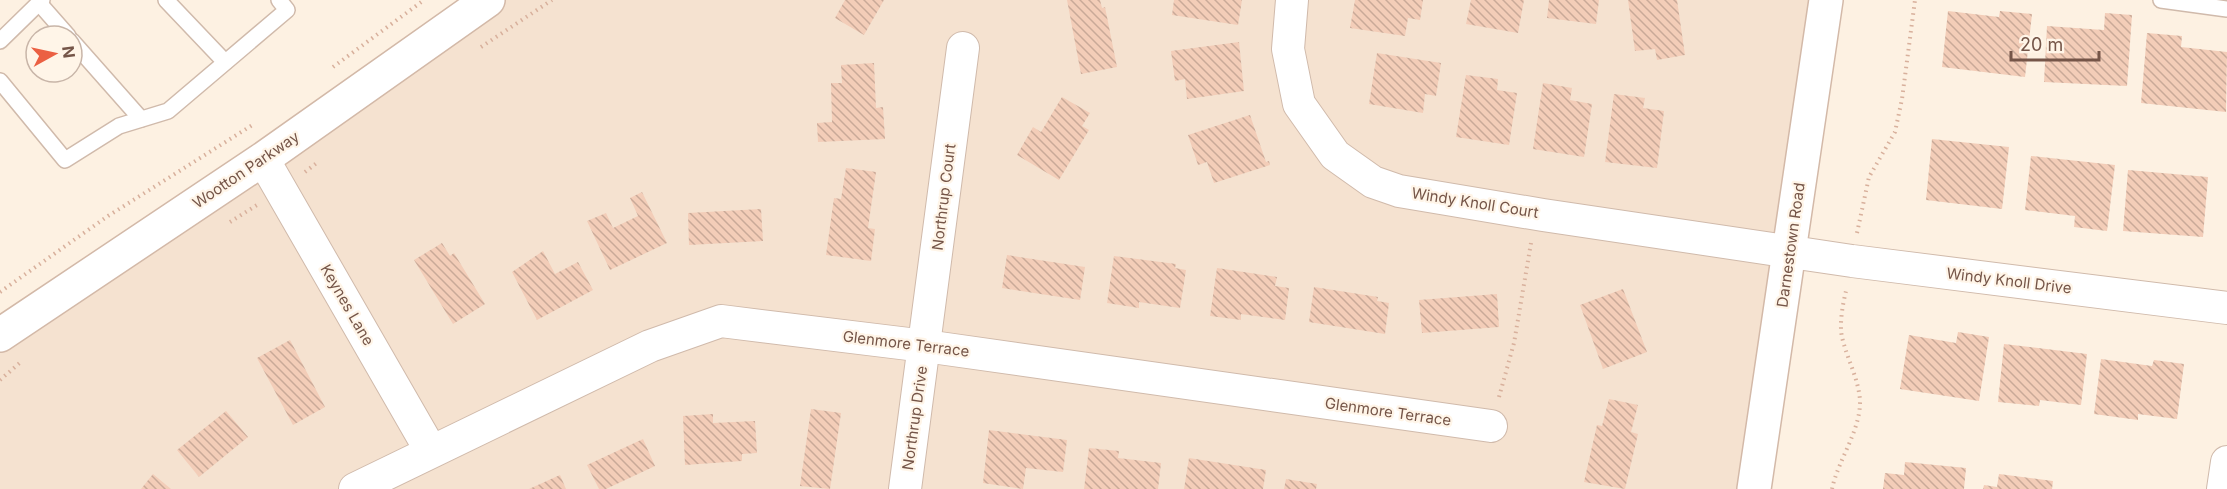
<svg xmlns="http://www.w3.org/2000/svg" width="2227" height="489" font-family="Inter,sans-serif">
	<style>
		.residential { fill: #f5e2d0 }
		.building { fill: url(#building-back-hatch) }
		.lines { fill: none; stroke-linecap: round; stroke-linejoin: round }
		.lane-casing { stroke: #d0baab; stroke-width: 18 }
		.street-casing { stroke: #d0baab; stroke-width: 34 }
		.secondary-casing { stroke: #d3b9a8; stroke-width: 36 }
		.path { stroke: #d8b09c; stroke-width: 4; stroke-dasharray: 1.5 4.5; stroke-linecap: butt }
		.lane { stroke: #fff; stroke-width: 15 }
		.street { stroke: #fff; stroke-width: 32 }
		.secondary { stroke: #fff; stroke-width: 33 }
		.labels { text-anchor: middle; stroke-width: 4.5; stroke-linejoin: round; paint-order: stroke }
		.street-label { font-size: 15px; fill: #755548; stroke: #fff5e8 }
	</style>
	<defs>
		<pattern id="building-back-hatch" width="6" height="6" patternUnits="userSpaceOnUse" patternTransform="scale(1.5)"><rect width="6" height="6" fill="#f3cdb8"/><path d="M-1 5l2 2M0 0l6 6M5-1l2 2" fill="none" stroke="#c9a998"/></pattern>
	</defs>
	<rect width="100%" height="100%" fill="#fdf1e2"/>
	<polygon class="residential" points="488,0 1826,0 1754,489 0,489 0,335"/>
	<g class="building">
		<polygon points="845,0 884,0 864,35 835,18"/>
		<polygon points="1067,0 1100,0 1102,8 1105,7 1117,67 1081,74"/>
		<polygon points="1174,0 1242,0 1238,25 1172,15"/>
		<polygon points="1355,0 1423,0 1420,20 1408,18 1405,36 1350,28"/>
		<polygon points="1471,0 1524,0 1518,33 1466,24"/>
		<polygon points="1549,0 1599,0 1596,24 1547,18"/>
		<polygon points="1628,0 1677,0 1685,55 1657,60 1655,49 1635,51"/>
		<polygon points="1948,11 1999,17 2000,11 2032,14 2025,77 1942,67"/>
		<polygon points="2105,13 2132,15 2127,86 2044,82 2047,26 2104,30"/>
		<polygon points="2147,33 2182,36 2181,47 2227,52 2226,112 2141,103"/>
		<polygon points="1239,42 1244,91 1187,99 1185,79 1175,81 1171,51"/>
		<polygon points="1377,53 1441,63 1436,96 1425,94 1423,113 1369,104"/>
		<polygon points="874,63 876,108 883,107 885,139 818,142 817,123 832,122 831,83 842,83 841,65"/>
		<polygon points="1466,75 1498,79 1497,90 1517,93 1509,145 1456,137"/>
		<polygon points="1543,83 1572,88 1570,100 1592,104 1584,157 1533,149"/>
		<polygon points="1614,94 1645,98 1643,108 1664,111 1657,168 1605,162"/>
		<polygon points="1062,97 1090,113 1082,126 1089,130 1059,180 1017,155 1033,127 1041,132"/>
		<polygon points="1250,115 1266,162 1269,161 1270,165 1214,183 1207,162 1198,165 1188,135"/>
		<polygon points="1932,139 2009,147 2002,209 1926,200"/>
		<polygon points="2031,156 2115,165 2107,231 2074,227 2075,216 2025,210"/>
		<polygon points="846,168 876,172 868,228 875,229 871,261 826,255 834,198 841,199"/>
		<polygon points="2128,170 2208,177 2203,237 2123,231"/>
		<polygon points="642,192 667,243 610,270 587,221 606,213 613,228 638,216 630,198"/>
		<polygon points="761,209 763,241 689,245 688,213"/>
		<polygon points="442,243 450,256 454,253 485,304 453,324 414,260"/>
		<polygon points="543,251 555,274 578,262 593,290 537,320 512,272"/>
		<polygon points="1007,255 1085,267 1080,300 1002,288"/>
		<polygon points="1114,256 1176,264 1175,268 1186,270 1180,308 1139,302 1139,308 1107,303"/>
		<polygon points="1217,268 1277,277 1275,286 1289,288 1285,320 1241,314 1241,320 1210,316"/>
		<polygon points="1314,287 1378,297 1377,301 1389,303 1385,334 1309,322"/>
		<polygon points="1623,289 1647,352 1603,369 1580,305"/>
		<polygon points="1497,294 1499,327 1422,333 1419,300"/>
		<polygon points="1958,332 1989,337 1979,401 1900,389 1909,335 1956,343"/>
		<polygon points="290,340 325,407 293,425 257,358"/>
		<polygon points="2004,344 2087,354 2081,405 2040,400 2039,406 1998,402"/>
		<polygon points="2101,359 2152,366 2154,360 2184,364 2177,419 2138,414 2138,420 2094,414"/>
		<polygon points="1609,399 1638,405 1631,432 1638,434 1625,489 1584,482 1597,425 1602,426"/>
		<polygon points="811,409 841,413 830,489 800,486"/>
		<polygon points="226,411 248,437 199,477 177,450"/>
		<polygon points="713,414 713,423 755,421 757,453 742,454 742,461 685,465 683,416"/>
		<polygon points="989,430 1067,440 1063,472 1026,468 1023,489 983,483"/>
		<polygon points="643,439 655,466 606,489 599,489 587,465"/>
		<polygon points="1089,448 1119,451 1118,458 1161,463 1158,489 1084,489"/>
		<polygon points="1189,458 1266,470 1263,489 1184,489"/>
		<polygon points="1905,462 1966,468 1964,489 1883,489 1885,473 1904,475"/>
		<polygon points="153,474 171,489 141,489"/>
		<polygon points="1999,474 2053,481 2052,489 1983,489 1984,485 1997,487"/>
		<polygon points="560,475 566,489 529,489"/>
		<polygon points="1286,479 1317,484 1316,489 1284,489"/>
	</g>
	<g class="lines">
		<defs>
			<g id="lane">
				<polyline points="166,0 225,62"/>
				<polyline points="2161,0 2227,9"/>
				<polyline points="39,3 68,36"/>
				<polyline points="0,41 42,0"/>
				<polyline points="72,41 141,119"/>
				<polyline points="0,81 65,160 119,126 168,111 287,10 279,0"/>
			</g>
			<g id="street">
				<polyline points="1292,0 1288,49 1299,104 1335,155 1373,182 1399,191 1543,215 1852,261 2227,308"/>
				<polyline points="263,159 431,451"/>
				<polyline points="355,489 650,346 721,321 925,346 1491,426"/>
				<polyline points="905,489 963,48"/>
				<polyline points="2223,489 2227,462"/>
			</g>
			<g id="secondary">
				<polyline points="0,335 263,159 488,0"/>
				<polyline points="1754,489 1826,0"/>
			</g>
		</defs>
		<use href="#lane" class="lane-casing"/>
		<use href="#street" class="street-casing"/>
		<use href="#secondary" class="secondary-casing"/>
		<g class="path">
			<polyline points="481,47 552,0"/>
			<polyline points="333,67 424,0"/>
			<polyline points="305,172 318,162"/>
			<polyline points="230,222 257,205"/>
			<polyline points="1857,233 1869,177 1895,132 1902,99 1915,0"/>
			<polyline points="0,292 108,216 254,124"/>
			<polyline points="0,380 22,361"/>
			<polyline points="1499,397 1514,343 1531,243"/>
			<path d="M 1832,489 C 1838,460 1861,430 1860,400 C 1858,377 1847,359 1842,337 C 1839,324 1843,303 1846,291"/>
		</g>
		<use href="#lane" class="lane"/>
		<use href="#street" class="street"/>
		<use href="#secondary" class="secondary"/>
	</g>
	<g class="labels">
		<g class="street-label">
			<text transform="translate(246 170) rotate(-34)" y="5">Wootton Parkway</text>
			<text transform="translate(944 197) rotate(-83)" y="5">Northrup Court</text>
			<text transform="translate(1475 203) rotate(9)" y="5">Windy Knoll Court</text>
			<text transform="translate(1791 245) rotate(-82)" y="5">Darnestown Road</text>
			<text transform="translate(2009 281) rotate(7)" y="5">Windy Knoll Drive</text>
			<text transform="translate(347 305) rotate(60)" y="5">Keynes Lane</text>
			<text transform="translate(906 344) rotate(7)" y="5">Glenmore Terrace</text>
			<text transform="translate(1388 412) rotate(8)" y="5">Glenmore Terrace</text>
			<text transform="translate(915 418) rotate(-82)" y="5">Northrup Drive</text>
		</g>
	</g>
	<g transform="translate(54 54) rotate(82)"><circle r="28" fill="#fff5e8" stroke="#c8b5a8" stroke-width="1.5"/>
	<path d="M0-4.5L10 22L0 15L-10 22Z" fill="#eb6043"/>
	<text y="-9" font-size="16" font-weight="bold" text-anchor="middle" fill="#755548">N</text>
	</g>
	<path d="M2011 51v9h88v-9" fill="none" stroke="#755548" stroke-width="3"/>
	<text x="2020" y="51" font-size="18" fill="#755548" stroke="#fff5e8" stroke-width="4.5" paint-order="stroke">20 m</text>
</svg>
